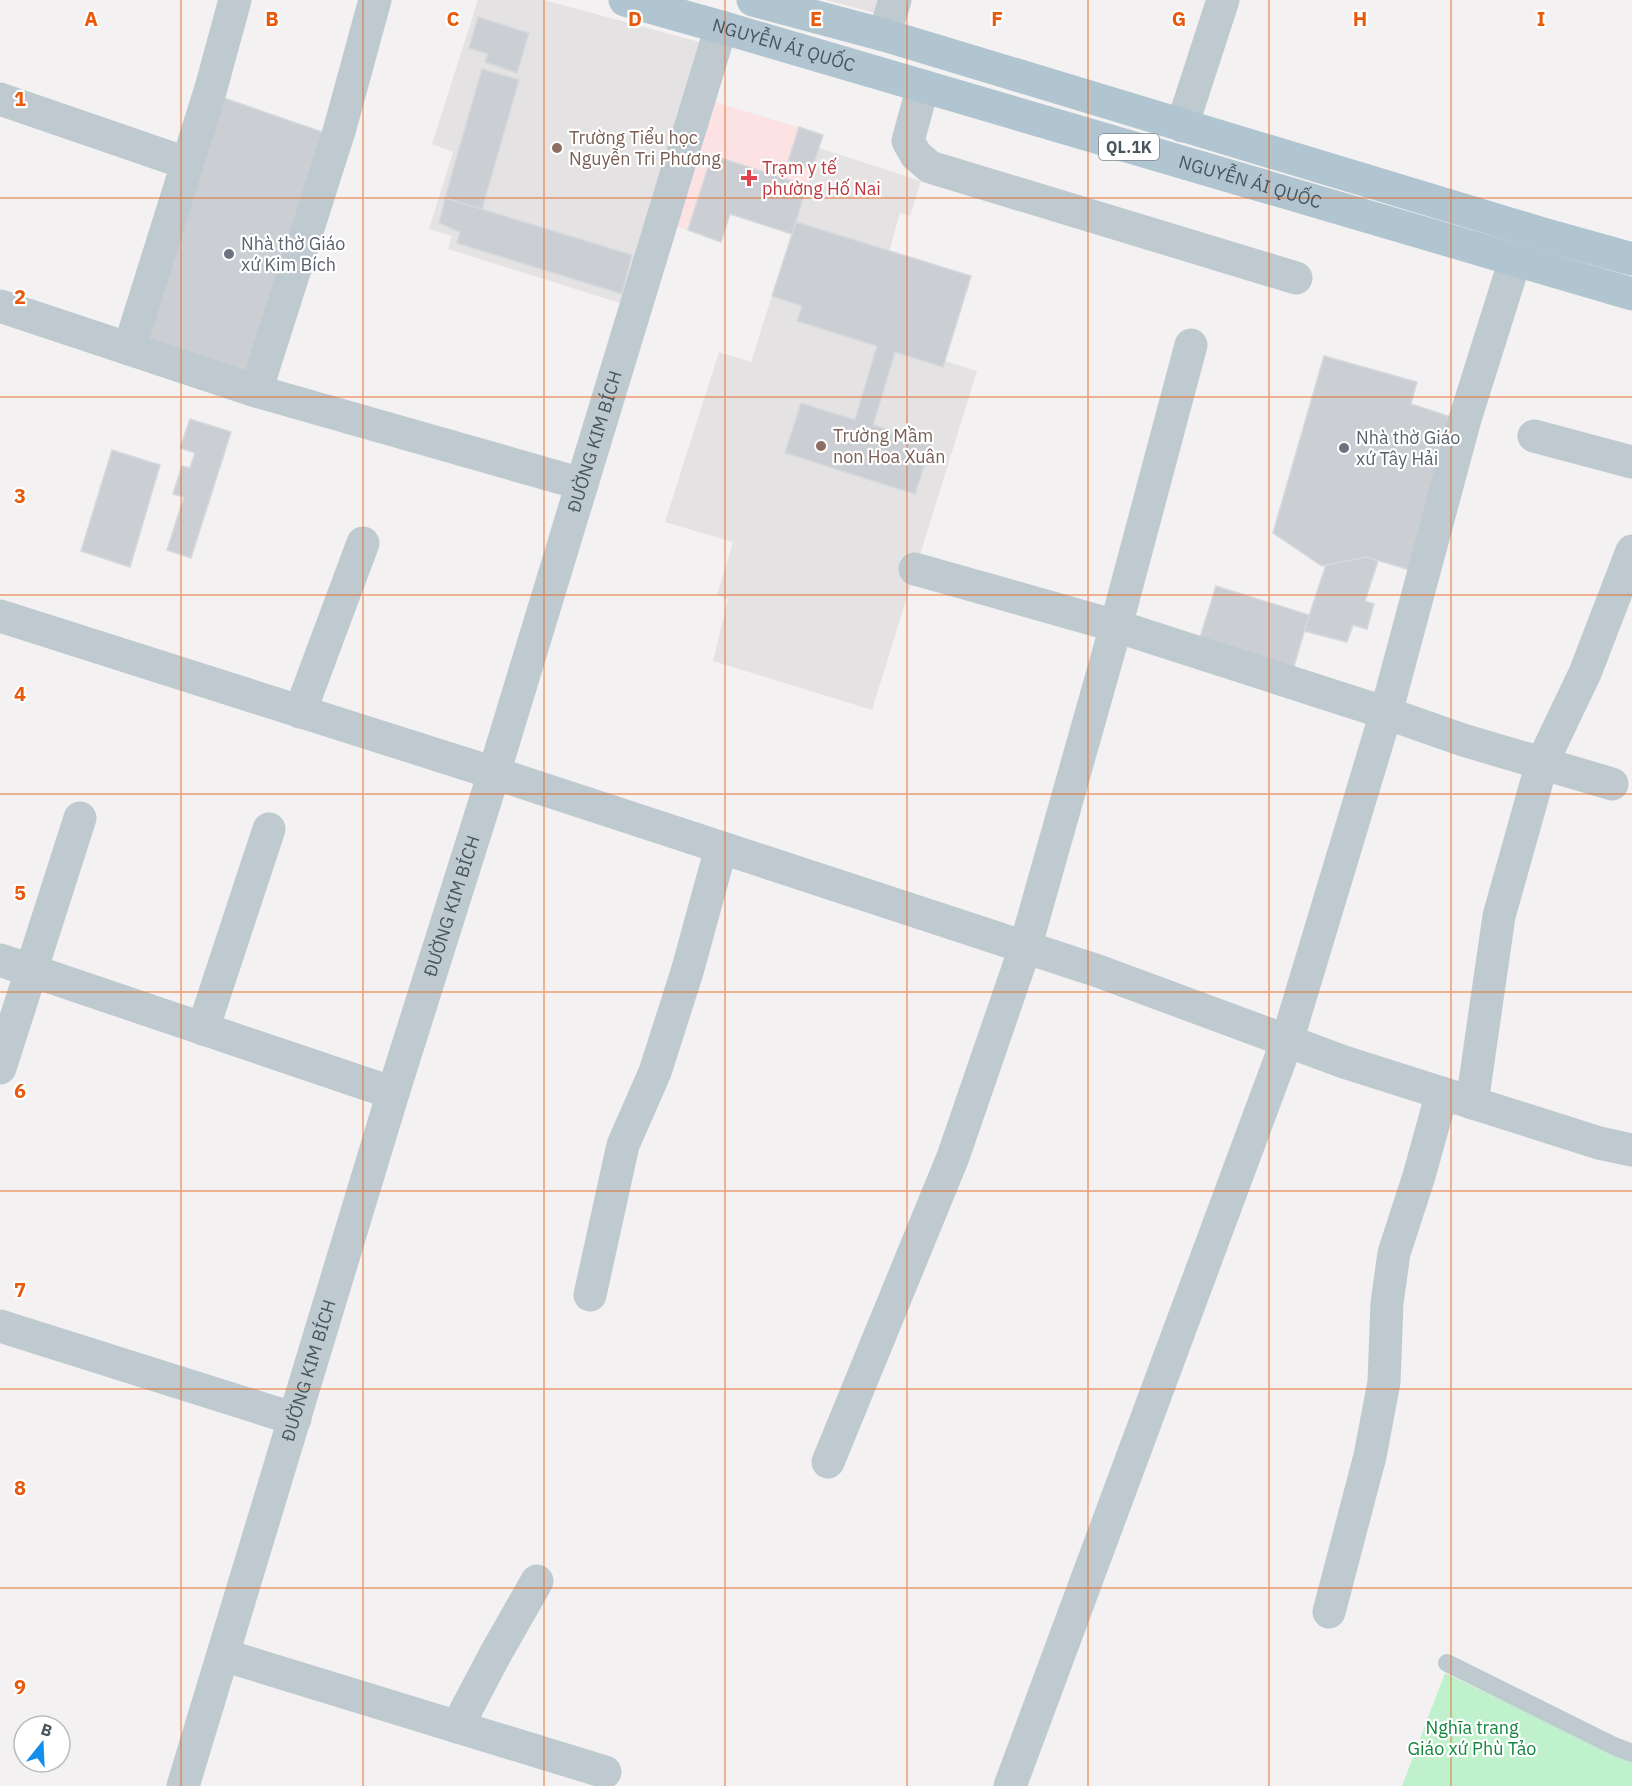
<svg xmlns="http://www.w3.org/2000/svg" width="1632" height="1786" font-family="'IBM Plex Sans',sans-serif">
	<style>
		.education { fill: #e4e2e3 }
		.medical { fill: #fce2e3 }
		.green { fill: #bff1cc }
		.building { fill: #cbcfd4; stroke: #d5d8dd; stroke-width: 1.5 }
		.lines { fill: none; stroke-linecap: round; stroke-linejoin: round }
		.service { stroke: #becad0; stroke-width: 18 }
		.minor { stroke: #becad0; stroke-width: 33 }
		.primary { stroke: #b0c5d0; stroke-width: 33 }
		.grid { fill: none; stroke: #e8590c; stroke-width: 1.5; stroke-opacity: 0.55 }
		.education-dot { fill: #8d6e63; stroke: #fff; stroke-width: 2 }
		.health-dot { fill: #e0444e; stroke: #fff; stroke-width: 2 }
		.worship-dot { fill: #6b7280; stroke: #fff; stroke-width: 2 }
		.labels { text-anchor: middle; stroke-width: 4.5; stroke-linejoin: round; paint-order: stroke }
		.shield { fill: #fff; stroke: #7f898f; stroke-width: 1.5 }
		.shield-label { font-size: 16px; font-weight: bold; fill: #48575f }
		.street-label { font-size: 18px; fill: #48575f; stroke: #fff }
		.education-label { font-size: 18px; fill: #785e54; stroke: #fff; text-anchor: start }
		.health-label { font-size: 18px; fill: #be3a42; stroke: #fff; text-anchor: start }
		.worship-label { font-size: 18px; fill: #5b616d; stroke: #fff; text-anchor: start }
		.park-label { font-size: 18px; fill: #14853e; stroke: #fff }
		.grid-label { font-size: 20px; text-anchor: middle; font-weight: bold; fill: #e8590c; stroke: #fff; stroke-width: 4.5; stroke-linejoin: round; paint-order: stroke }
	</style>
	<rect width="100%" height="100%" fill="#f3f1f1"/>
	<g class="education">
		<polygon points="478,0 544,0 703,43 623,304 448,249 452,236 429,229 453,152 432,144"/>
		<polygon points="826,0 884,0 879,14"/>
		<polygon points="819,148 921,181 910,216 900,213 889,252 971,276 945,361 977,371 872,710 713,661 728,599 717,595 733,542 665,522 719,352 751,362"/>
	</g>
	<polygon class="medical" points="712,101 823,135 792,234 730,214 688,230 674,225"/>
	<polygon class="green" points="1445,1673 1609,1752 1632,1761 1632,1786 1402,1786"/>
	<g class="building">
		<polygon points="478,17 529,33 517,73 485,62 488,54 469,48"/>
		<polygon points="482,69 519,80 482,209 445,198"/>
		<polygon points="221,97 325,133 249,376 145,342"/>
		<polygon points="799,127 823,135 812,169 788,162"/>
		<polygon points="712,155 807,186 792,234 730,214 721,242 688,230"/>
		<polygon points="445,198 632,255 622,294 457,243 460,232 439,223"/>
		<polygon points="796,222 971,276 943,367 895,352 873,425 932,442 915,494 785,453 801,403 855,420 877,346 797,321 802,306 772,296"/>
		<polygon points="1324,356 1417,382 1411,404 1454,418 1410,570 1367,557 1322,566 1273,533"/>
		<polygon points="190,419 231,432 191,558 167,550 184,497 173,494 182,466 190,468 195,453 180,448"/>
		<polygon points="112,450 160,465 130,567 81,551"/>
		<polygon points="1367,557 1378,561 1365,601 1374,604 1367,629 1353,625 1347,642 1304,631 1326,565"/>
		<polygon points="1216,586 1309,615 1293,670 1199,641"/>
	</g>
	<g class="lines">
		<polyline class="service" points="1447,1663 1614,1746 1632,1753"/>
		<g class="minor">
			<polyline points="884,35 895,0"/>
			<polyline points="923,86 908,141 916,155 930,167 1296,278"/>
			<polyline points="0,99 186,163"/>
			<polyline points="1182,126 1223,0"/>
			<polyline points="0,306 256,391 582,484"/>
			<polyline points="129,349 211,88 235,0"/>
			<polyline points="256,391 340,128 375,0"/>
			<polyline points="1534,436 1632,462"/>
			<polyline points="915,569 1116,626 1386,713 1463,740 1612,784"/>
			<polyline points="0,616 494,773 1098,971 1344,1062 1599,1143 1632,1150"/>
			<polyline points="300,712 363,543"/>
			<polyline points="0,960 393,1093"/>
			<polyline points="203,1029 269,829"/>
			<polyline points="0,1068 80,818"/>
			<polyline points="1472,1103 1499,916 1542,763 1585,673 1632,551"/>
			<polyline points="590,1295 623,1145 655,1072 687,972 721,848"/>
			<polyline points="0,1326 295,1419"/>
			<polyline points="828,1462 953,1157 1025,948 1116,626 1191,345"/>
			<polyline points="1329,1612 1370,1456 1384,1382 1387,1303 1394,1253 1419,1176 1442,1093"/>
			<polyline points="223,1655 605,1772"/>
			<polyline points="457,1727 496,1653 537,1581"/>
			<path id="s1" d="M 183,1786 L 393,1093 L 494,773 L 721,27"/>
			<polyline points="1010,1786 1287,1041 1386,713 1465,419 1515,260"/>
		</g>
		<g class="primary">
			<path id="s2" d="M 625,0 L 721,27 L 1632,294"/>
			<polyline points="753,0 884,35 1543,234 1632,259"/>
		</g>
	</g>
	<path class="grid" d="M 181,0 L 181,1786M 363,0 L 363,1786M 544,0 L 544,1786M 725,0 L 725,1786M 907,0 L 907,1786M 1088,0 L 1088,1786M 1269,0 L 1269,1786M 1451,0 L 1451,1786M 0,198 L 1632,198M 0,397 L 1632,397M 0,595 L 1632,595M 0,794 L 1632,794M 0,992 L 1632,992M 0,1191 L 1632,1191M 0,1389 L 1632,1389M 0,1588 L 1632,1588"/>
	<g class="education-dot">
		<circle cx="557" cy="148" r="6"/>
		<circle cx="821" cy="446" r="6"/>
	</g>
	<path class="health-dot" d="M746 169h6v6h6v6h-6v6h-6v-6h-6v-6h6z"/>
	<g class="worship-dot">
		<circle cx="229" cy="254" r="6"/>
		<circle cx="1344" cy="448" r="6"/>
	</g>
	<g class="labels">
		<rect class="shield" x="1099" y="134" width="60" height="26" rx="4.5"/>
		<g class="shield-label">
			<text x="1129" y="153">QL.1K</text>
		</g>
		<g class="street-label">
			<text dy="6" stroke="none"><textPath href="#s2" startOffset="165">NGUYỄN ÁI QUỐC</textPath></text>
			<text dy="6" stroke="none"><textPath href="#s2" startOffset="651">NGUYỄN ÁI QUỐC</textPath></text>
			<text dy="6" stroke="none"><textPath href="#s1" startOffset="1406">ĐƯỜNG KIM BÍCH</textPath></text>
			<text dy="6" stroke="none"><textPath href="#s1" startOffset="920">ĐƯỜNG KIM BÍCH</textPath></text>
			<text dy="6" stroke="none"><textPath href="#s1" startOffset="434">ĐƯỜNG KIM BÍCH</textPath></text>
		</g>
		<g class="education-label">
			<text x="569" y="144">Trường Tiểu học<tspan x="569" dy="21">Nguyễn Tri Phương</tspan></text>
			<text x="833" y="442">Trường Mầm<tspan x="833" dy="21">non Hoa Xuân</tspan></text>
		</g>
		<g class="health-label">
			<text x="762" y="174">Trạm y tế<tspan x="762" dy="21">phường Hố Nai</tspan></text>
		</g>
		<g class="worship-label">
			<text x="241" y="250">Nhà thờ Giáo<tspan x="241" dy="21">xứ Kim Bích</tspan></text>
			<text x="1356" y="444">Nhà thờ Giáo<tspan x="1356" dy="21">xứ Tây Hải</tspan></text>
		</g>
		<g class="park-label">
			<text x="1472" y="1734">Nghĩa trang<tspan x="1472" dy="21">Giáo xứ Phù Tảo</tspan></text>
		</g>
	</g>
	<g class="grid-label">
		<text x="91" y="26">A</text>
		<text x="272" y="26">B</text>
		<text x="453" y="26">C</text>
		<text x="635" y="26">D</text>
		<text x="816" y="26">E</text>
		<text x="997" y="26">F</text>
		<text x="1179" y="26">G</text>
		<text x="1360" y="26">H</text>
		<text x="1541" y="26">I</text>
		<text x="20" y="106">1</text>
		<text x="20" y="304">2</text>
		<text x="20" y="503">3</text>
		<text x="20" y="701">4</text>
		<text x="20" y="900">5</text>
		<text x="20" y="1098">6</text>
		<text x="20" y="1297">7</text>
		<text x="20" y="1495">8</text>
		<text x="20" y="1694">9</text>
	</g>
	<g transform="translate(42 1744) rotate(18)"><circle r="28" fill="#ffffff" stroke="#b6bcbf" stroke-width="1.5"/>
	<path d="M0-4.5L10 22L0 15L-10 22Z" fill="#128eec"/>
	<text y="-9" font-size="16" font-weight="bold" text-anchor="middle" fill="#48575f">B</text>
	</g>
</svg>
